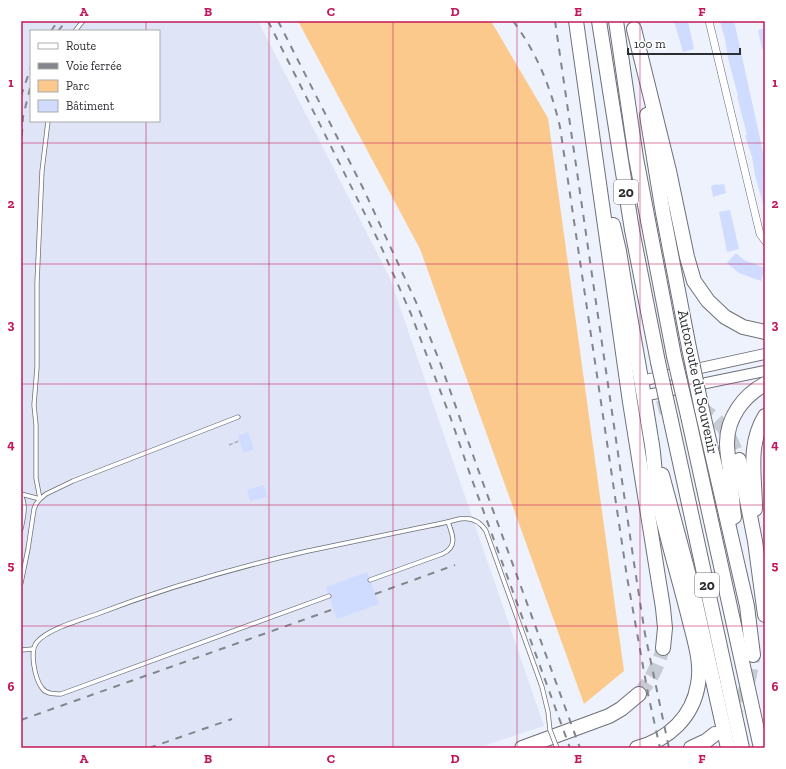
<svg xmlns="http://www.w3.org/2000/svg" width="786" height="769" font-family="'Zilla Slab',serif">
	<style>
		.built { fill: #dfe5f6; fill-rule: evenodd }
		.green { fill: #fcc98d }
		.building { fill: #cfdbff }
		.lines { fill: none; stroke-linecap: round; stroke-linejoin: round }
		.highway-tunnel { stroke: #c7cbd4; stroke-width: 14; stroke-dasharray: 14 7; stroke-linecap: butt }
		.lane-casing { stroke: #6d7079; stroke-width: 5 }
		.street-casing { stroke: #6d7079; stroke-width: 8 }
		.secondary-casing { stroke: #6d7079; stroke-width: 12 }
		.highway-casing { stroke: #6d7079; stroke-width: 16 }
		.path { stroke: #adb0b8; stroke-width: 1.5; stroke-dasharray: 4 2; stroke-linecap: butt }
		.lane { stroke: #fff; stroke-width: 3.5 }
		.street { stroke: #fff; stroke-width: 7 }
		.secondary { stroke: #fff; stroke-width: 10 }
		.highway { stroke: #fff; stroke-width: 14 }
		.rail { stroke: #82858b; stroke-width: 2; stroke-dasharray: 7 7; stroke-linecap: butt }
		.lane-bridge-casing { stroke: #6d7079; stroke-width: 5; stroke-linecap: butt }
		.highway-bridge-casing { stroke: #6d7079; stroke-width: 16; stroke-linecap: butt }
		.lane-bridge { stroke: #fff; stroke-width: 3.5 }
		.highway-bridge { stroke: #fff; stroke-width: 14 }
		.grid { fill: none; stroke: #c2185b; stroke-width: 1; stroke-opacity: 0.55 }
		.labels { text-anchor: middle; stroke-width: 3; stroke-linejoin: round; paint-order: stroke }
		.shield { fill: #fff; stroke: #6b6d70; stroke-width: 1 }
		.shield-label { font-size: 14px; font-weight: bold; fill: #2c2e32 }
		.street-label { font-size: 15px; fill: #2c2e32; stroke: #fff }
		.neatline { fill: none; stroke: #c2185b; stroke-width: 1.5 }
		.grid-label { font-size: 13px; text-anchor: middle; font-weight: bold; fill: #c2185b }
	</style>
	<rect width="100%" height="100%" fill="#eef2fc"/>
	<path class="built" d="M 21,21 L 258,21 L 390,278 L 544,726 L 477,748 L 21,748 ZM 31,31 L 159,31 L 159,121 L 31,121 Z"/>
	<polygon class="green" points="298,21 491,21 548,118 624,671 584,704 420,249"/>
	<g class="building">
		<polygon points="674,21 688,21 694,49 683,52"/>
		<polygon points="720,21 733,21 735,25 765,161 765,204 763,204 755,175 752,157 745,135 747,135 737,96 738,96 728,58 725,39"/>
		<polygon points="765,28 765,49 762,49 758,30"/>
		<polygon points="717,184 718,185 724,184 726,193 713,197 711,186"/>
		<polygon points="730,210 739,249 727,252 719,212"/>
		<polygon points="736,253 744,260 765,268 761,281 739,273 727,263"/>
		<polygon points="248,432 254,449 243,453 238,436"/>
		<polygon points="264,485 267,497 250,501 247,490"/>
		<polygon points="367,572 369,577 367,579 367,581 371,583 379,604 337,619 330,599 332,595 331,593 328,593 326,587"/>
	</g>
	<g class="lines">
		<g class="highway-tunnel">
			<path d="M 658,408 C 702,397 726,419 739,460"/>
			<path d="M 639,694 C 651,681 658,666 663,648"/>
			<path d="M 730,720 C 744,699 751,679 753,655"/>
		</g>
		<defs>
			<g id="lane">
				<polyline points="75,31 83,21"/>
				<polyline points="21,494 40,499"/>
				<path d="M 21,495 C 27,506 23,518 21,529"/>
				<polyline points="40,499 36,478 36,425 34,405 37,367 37,283 42,171 48,121"/>
				<path d="M 370,580 L 442,554 C 458,547 453,535 448,522"/>
				<polyline points="21,583 28,549 34,509 36,504 40,499 46,494 73,481 238,417"/>
				<path d="M 329,596 L 61,694 C 54,694 46,694 42,688 C 35,679 29,651 37,642 C 48,629 80,620 97,614 C 165,588 237,567 308,551 C 342,544 376,537 409,530 C 426,526 443,524 459,519 C 471,517 480,521 486,531 L 542,687 L 548,712 L 550,730"/>
				<polyline points="21,650 33,649"/>
			</g>
			<polyline id="street" points="709,21 760,234 765,241"/>
			<g id="secondary">
				<polyline points="641,381 765,354"/>
				<polyline points="643,396 765,371"/>
			</g>
			<g id="highway">
				<polyline points="576,21 630,402 663,608 665,628 663,648"/>
				<polyline points="599,21 632,230 658,362"/>
				<polyline points="616,21 636,158 674,356"/>
				<polyline points="634,29 669,171 687,257 694,281 708,301 725,317 743,327 765,332"/>
				<polyline points="647,115 663,213 689,348"/>
				<path d="M 613,225 L 619,251 C 629,314 641,376 651,439 C 655,459 654,481 659,502 C 668,542 680,582 690,622 C 695,642 702,663 698,684 C 693,717 668,740 637,748"/>
				<polyline points="702,410 747,606 753,655"/>
				<polyline points="688,416 761,748"/>
				<polyline points="671,421 742,748"/>
				<polyline points="739,460 755,541 765,615"/>
				<polyline points="662,475 693,591 728,748"/>
				<path d="M 755,509 C 755,476 747,446 765,416"/>
				<path d="M 734,517 C 732,502 731,486 730,471 C 729,462 727,453 727,443 C 727,418 743,396 765,384"/>
				<polyline points="522,748 609,716 621,709 639,694"/>
				<polyline points="691,748 706,741 715,734"/>
			</g>
		</defs>
		<use href="#lane" class="lane-casing"/>
		<use href="#street" class="street-casing"/>
		<use href="#secondary" class="secondary-casing"/>
		<use href="#highway" class="highway-casing"/>
		<polyline class="path" points="229,445 239,441"/>
		<use href="#lane" class="lane"/>
		<use href="#street" class="street"/>
		<use href="#secondary" class="secondary"/>
		<use href="#highway" class="highway"/>
		<g class="rail">
			<polyline points="268,21 379,242 411,314 451,419 471,477 570,748"/>
			<polyline points="278,21 363,188 416,302 441,365 479,472 580,748"/>
			<path d="M 513,21 C 537,53 551,88 560,127 L 627,577 L 648,694 L 660,748"/>
			<polyline points="555,21 634,563 645,634 669,748"/>
			<polyline points="51,31 58,21"/>
			<polyline points="58,31 66,21"/>
			<polyline points="21,96 31,67"/>
			<polyline points="21,150 23,117 31,84"/>
			<polyline points="375,594 455,565"/>
			<polyline points="21,720 334,609"/>
			<polyline points="149,748 232,719"/>
		</g>
		<defs>
			<polyline id="lane-bridge" points="550,730 557,748"/>
			<g id="highway-bridge">
				<polyline points="689,348 702,410"/>
				<polyline points="674,356 688,416"/>
				<polyline points="658,362 671,421"/>
			</g>
		</defs>
		<use href="#lane-bridge" class="lane-bridge-casing"/>
		<use href="#highway-bridge" class="highway-bridge-casing"/>
		<use href="#lane-bridge" class="lane-bridge"/>
		<use href="#highway-bridge" class="highway-bridge"/>
	</g>
	<path class="grid" d="M 146,21 L 146,31M 269,21 L 269,748M 393,21 L 393,748M 517,21 L 517,748M 640,21 L 640,748M 146,121 L 146,748M 21,143 L 765,143M 21,264 L 765,264M 21,384 L 765,384M 21,505 L 765,505M 21,626 L 765,626"/>
	<g class="labels">
		<g class="shield">
			<rect x="614" y="180" width="24" height="24" rx="3"/>
			<rect x="695" y="573" width="24" height="24" rx="3"/>
		</g>
		<g class="shield-label">
			<text x="626" y="197">20</text>
			<text x="707" y="590">20</text>
		</g>
		<g class="street-label">
			<text transform="translate(698 382) rotate(78)" y="5">Autoroute du Souvenir</text>
		</g>
	</g>
	<rect width="786" height="769" fill="none" stroke="#ffffff" stroke-width="44"/>
	<rect x="30" y="30" width="130" height="92" fill="#ffffff" stroke="#ababad"/>
	<rect x="38" y="43" width="20" height="6" fill="#ffffff" stroke="#ababad"/>
	<text x="66" y="50" font-size="12" fill="#2c2e32">Route</text>
	<rect x="38" y="63" width="20" height="6" fill="#82858b" stroke="#ababad"/>
	<text x="66" y="70" font-size="12" fill="#2c2e32">Voie ferrée</text>
	<rect x="38" y="80" width="20" height="12" fill="#fcc98d" stroke="#ababad"/>
	<text x="66" y="90" font-size="12" fill="#2c2e32">Parc</text>
	<rect x="38" y="100" width="20" height="12" fill="#cfdbff" stroke="#ababad"/>
	<text x="66" y="110" font-size="12" fill="#2c2e32">Bâtiment</text>
	<path d="M628 48v6h112v-6" fill="none" stroke="#2c2e32" stroke-width="2"/>
	<text x="634" y="48" font-size="12" fill="#2c2e32" stroke="#ffffff" stroke-width="3" paint-order="stroke">100 m</text>
	<rect x="22" y="22" width="742" height="725" class="neatline"/>
	<g class="grid-label">
		<text x="84" y="16">A</text>
		<text x="208" y="16">B</text>
		<text x="331" y="16">C</text>
		<text x="455" y="16">D</text>
		<text x="578" y="16">E</text>
		<text x="702" y="16">F</text>
		<text x="11" y="87">1</text>
		<text x="775" y="87">1</text>
		<text x="11" y="208">2</text>
		<text x="775" y="208">2</text>
		<text x="11" y="329">3</text>
		<text x="775" y="329">3</text>
		<text x="11" y="449">4</text>
		<text x="775" y="449">4</text>
		<text x="11" y="570">5</text>
		<text x="775" y="570">5</text>
		<text x="11" y="691">6</text>
		<text x="775" y="691">6</text>
		<text x="84" y="763">A</text>
		<text x="208" y="763">B</text>
		<text x="331" y="763">C</text>
		<text x="455" y="763">D</text>
		<text x="578" y="763">E</text>
		<text x="702" y="763">F</text>
	</g>
</svg>
